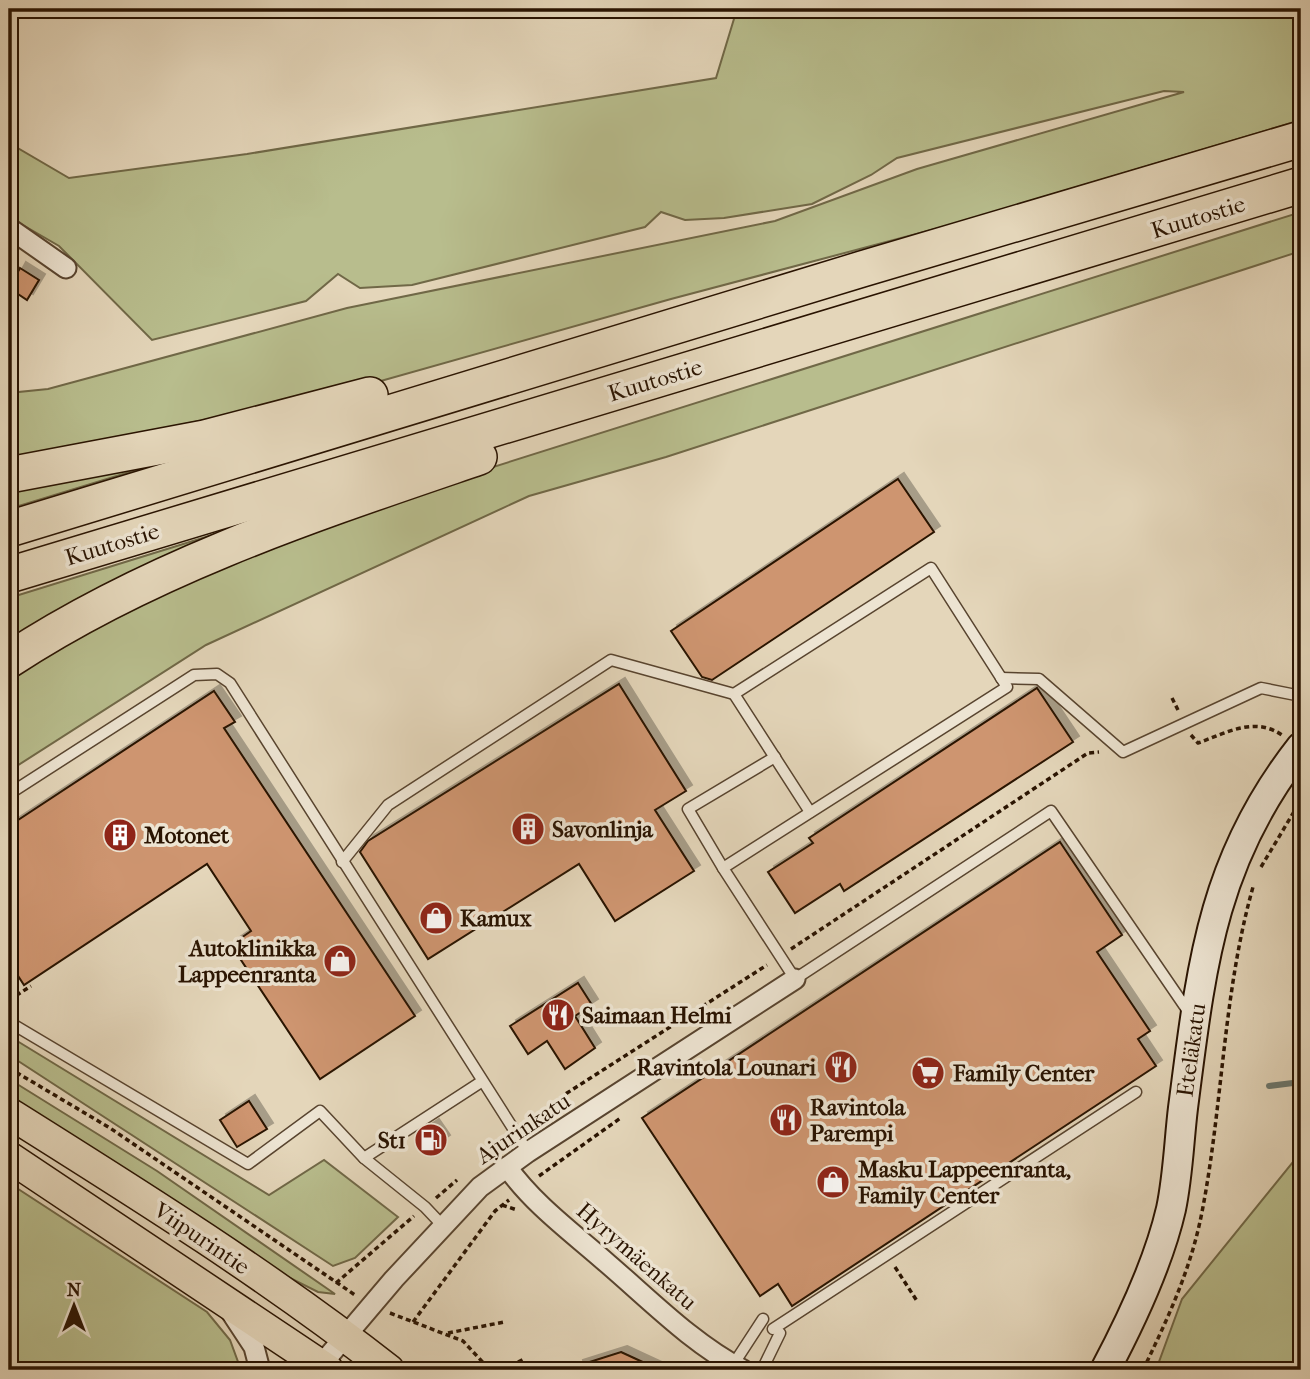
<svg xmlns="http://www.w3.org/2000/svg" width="1310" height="1379" font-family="'IM FELL French Canon',serif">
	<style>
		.green { fill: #b8bd8d; stroke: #706847; stroke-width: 2 }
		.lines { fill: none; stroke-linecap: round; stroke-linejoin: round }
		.stream { stroke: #6a766d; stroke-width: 6 }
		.building { fill: #ce956f; stroke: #291301; stroke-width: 2; filter: url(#shadow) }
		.lane-casing { stroke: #58442f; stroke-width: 13 }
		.street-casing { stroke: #58442f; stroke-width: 23 }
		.secondary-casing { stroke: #291301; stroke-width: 32 }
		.primary-casing { stroke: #291301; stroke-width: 33 }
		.highway-casing { stroke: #291301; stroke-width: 38 }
		.path { stroke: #291301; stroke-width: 3.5; stroke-dasharray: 5 3.5; stroke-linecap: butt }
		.lane { stroke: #ede4d2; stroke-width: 10 }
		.street { stroke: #ede4d2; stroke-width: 19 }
		.secondary { stroke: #ede4d2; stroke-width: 28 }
		.primary { stroke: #e4d6ba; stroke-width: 30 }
		.highway { stroke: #e4d6ba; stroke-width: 35 }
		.labels { text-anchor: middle; stroke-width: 7; stroke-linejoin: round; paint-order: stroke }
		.street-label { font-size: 23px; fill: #291301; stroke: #ede4d2 }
		.poi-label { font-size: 23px; font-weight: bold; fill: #291301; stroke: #ede4d2; text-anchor: start }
	</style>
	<defs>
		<filter id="shadow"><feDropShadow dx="6" dy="-6" stdDeviation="0" flood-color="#0004"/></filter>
	</defs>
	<rect width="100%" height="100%" fill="#e4d6ba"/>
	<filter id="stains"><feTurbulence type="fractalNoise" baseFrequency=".00286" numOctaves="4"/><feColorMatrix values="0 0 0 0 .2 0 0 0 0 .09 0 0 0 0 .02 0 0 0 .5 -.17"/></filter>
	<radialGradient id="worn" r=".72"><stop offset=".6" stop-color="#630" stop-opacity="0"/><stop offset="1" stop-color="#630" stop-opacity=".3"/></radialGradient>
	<g class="green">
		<polygon points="737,9 1301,9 1301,120 954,224 671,299 356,388 9,461 9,393 48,389 347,308 775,221 917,169 1184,92 1164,91 897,158 871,175 812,204 724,218 685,220 661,212 645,227 412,285 360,288 338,274 306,301 152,340 59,246 9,217 9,143 69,178 247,154 716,78"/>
		<polygon points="1301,212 1301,251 666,457 529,496 206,645 9,771 9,677 90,630 218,568 433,486"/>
		<polygon points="169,460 9,509 9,491"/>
		<polygon points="238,527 9,644 9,598"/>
		<polygon points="9,1036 269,1195 324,1160 398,1217 355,1258 333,1266 9,1055"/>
		<polygon points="9,1079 157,1171 335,1294 318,1292 288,1277 9,1097"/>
		<polygon points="1301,1152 1301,1370 1156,1370 1182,1299"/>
		<polygon points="9,1183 207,1312 230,1340 241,1370 16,1370 9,1360"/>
	</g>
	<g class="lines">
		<polyline class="stream" points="1269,1086 1301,1082"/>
	</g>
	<g class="building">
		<polygon points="20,268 39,280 27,300 9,288"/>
		<polygon points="898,479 934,532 712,680 702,677 671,631"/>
		<polygon points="619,684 686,791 655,810 694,871 615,921 579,864 428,959 360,852 368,841"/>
		<polygon points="1037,688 1073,742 844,891 840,884 795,913 768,872 813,843 809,838"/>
		<polygon points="214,691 235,722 224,728 415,1016 320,1079 231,945 251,931 207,864 24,985 9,962 9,826"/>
		<polygon points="1060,842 1122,935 1097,952 1150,1031 1138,1039 1156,1066 792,1306 778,1284 760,1296 642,1118"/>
		<polygon points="578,983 592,1005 575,1016 595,1048 565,1069 547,1041 528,1054 510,1026"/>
		<polygon points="249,1101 267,1129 237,1147 220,1120"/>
		<polygon points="433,1125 444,1141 428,1152 417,1136"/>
		<polygon points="621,1352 660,1370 578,1370 577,1366"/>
	</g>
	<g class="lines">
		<defs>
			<g id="lane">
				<polyline points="1001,678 1039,679 1123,752 1261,688 1301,696"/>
				<polyline points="734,694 810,812"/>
				<polyline points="9,794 194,675 217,674 230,683 528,1152"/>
				<polyline points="342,862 388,805 611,660 734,694 931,568 1007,687 723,868 795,979 1051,811 1190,1014"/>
				<polyline points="723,868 688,809 775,757"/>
				<polyline points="9,1022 248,1164 320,1111 364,1158"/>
				<polyline points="443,1226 425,1207 364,1158 481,1082"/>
				<polyline points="773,1329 1136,1092"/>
				<polyline points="733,1365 763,1319"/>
				<polyline points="762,1370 780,1333"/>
			</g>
			<g id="street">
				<polyline points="9,228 66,268"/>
				<path d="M 507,1167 C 534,1205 573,1233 608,1264 C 651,1301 693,1344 743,1370"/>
				<polyline points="229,1309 254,1347 260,1370"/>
				<polyline points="321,1365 394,1279 480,1187 528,1152 795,979"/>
			</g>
			<path id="secondary" d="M 1105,1370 C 1130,1323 1159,1261 1171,1209 C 1178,1176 1179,1141 1183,1108 C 1201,969 1211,861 1301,747"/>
			<g id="primary">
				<path d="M 9,1113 C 138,1194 269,1276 389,1370"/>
				<polyline points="9,1157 328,1370"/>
			</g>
			<g id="highway">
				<polyline points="9,475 205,438 370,395"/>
				<polyline points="9,529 862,269 1301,139"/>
				<polyline points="9,575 1301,185"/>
				<path d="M 9,660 C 152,566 318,512 479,457"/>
			</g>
		</defs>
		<use href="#lane" class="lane-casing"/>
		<use href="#street" class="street-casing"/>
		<use href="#secondary" class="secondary-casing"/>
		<use href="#primary" class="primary-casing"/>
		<use href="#highway" class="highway-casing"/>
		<g class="path">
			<polyline points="1172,698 1178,710"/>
			<path d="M 1191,735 L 1198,743 C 1226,733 1254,716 1282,735"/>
			<polyline points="1261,867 1301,800"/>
			<polyline points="791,949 1088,753 1099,752"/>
			<polyline points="9,1000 31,986"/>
			<polyline points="9,1068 110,1128 355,1295"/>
			<polyline points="526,1125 567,1093 767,965"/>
			<polyline points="487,1155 503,1142"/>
			<polyline points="539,1176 622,1117"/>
			<polyline points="436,1198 457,1180"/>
			<polyline points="502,1205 517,1210"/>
			<polyline points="895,1267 917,1301"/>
			<polyline points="336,1283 414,1216"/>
			<polyline points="390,1313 463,1341 490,1370"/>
			<polyline points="413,1322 495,1211 509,1200"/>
			<polyline points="448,1333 504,1322"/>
			<polyline points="503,1370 524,1359"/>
			<path d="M 1143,1370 C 1168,1318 1191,1269 1202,1212 C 1223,1104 1223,993 1253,887"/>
		</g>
		<use href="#lane" class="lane"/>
		<use href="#street" class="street"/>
		<use href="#secondary" class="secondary"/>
		<use href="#primary" class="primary"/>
		<use href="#highway" class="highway"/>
	</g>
	<defs>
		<symbol id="building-disc" viewBox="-11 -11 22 22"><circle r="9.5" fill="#8f2418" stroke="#ede4d2"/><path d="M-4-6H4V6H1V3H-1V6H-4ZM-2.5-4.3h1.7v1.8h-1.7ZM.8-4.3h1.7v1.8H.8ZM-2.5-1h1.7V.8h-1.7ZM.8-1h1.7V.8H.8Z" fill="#fff"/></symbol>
		<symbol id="shop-disc" viewBox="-11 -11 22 22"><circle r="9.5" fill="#8f2418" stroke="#ede4d2"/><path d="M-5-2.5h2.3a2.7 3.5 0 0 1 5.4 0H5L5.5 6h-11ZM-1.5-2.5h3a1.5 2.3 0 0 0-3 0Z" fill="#fff"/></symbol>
		<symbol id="restaurant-disc" viewBox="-11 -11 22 22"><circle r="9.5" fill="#8f2418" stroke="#ede4d2"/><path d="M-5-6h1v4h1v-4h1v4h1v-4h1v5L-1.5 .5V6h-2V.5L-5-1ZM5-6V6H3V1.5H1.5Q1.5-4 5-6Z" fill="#fff"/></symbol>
		<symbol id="supermarket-disc" viewBox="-11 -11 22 22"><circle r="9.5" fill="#8f2418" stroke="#ede4d2"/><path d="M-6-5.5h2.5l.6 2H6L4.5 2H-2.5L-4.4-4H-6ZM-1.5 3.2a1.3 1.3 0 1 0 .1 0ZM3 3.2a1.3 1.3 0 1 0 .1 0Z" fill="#fff"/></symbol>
		<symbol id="fuel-disc" viewBox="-11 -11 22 22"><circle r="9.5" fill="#8f2418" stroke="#ede4d2"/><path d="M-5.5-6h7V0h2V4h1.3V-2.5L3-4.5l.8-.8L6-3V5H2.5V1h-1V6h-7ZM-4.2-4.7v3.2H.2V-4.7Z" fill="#fff"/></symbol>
	</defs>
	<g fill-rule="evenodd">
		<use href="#building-disc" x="509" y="810" width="38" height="38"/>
		<use href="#building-disc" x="101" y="816" width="38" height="38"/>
		<use href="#shop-disc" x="417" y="899" width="38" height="38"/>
		<use href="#shop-disc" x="321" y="942" width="38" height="38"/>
		<use href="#restaurant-disc" x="539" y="996" width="38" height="38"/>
		<use href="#restaurant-disc" x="822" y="1048" width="38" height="38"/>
		<use href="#supermarket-disc" x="909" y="1054" width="38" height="38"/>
		<use href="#restaurant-disc" x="767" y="1101" width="38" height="38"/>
		<use href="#fuel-disc" x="412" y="1121" width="38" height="38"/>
		<use href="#shop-disc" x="814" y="1163" width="38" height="38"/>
	</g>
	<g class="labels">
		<g class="street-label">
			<text transform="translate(1198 217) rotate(-17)" y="8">Kuutostie</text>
			<text transform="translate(655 380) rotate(-17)" y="8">Kuutostie</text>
			<text transform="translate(112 544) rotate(-17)" y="8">Kuutostie</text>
			<text transform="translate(1191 1050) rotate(-82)" y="8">Eteläkatu</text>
			<text transform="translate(523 1128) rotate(-34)" y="8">Ajurinkatu</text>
			<text transform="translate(202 1238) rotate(34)" y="8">Viipurintie</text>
			<text transform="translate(637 1256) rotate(41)" y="8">Hyrymäenkatu</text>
		</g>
		<g class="poi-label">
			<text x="552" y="837">Savonlinja</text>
			<text x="144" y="843">Motonet</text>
			<text x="460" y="926">Kamux</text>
			<text x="316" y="956" text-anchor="end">Autoklinikka<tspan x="316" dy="26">Lappeenranta</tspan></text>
			<text x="582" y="1023">Saimaan Helmi</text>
			<text x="816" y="1075" text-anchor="end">Ravintola Lounari</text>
			<text x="953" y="1081">Family Center</text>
			<text x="810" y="1115">Ravintola<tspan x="810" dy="26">Parempi</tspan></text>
			<text x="406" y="1148" text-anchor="end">St1</text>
			<text x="858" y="1177">Masku Lappeenranta,<tspan x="858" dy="26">Family Center</tspan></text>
		</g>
	</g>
	<rect width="1310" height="1379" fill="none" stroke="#e4d6ba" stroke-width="35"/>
	<rect x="10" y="10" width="1289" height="1358" fill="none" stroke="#291301" stroke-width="3.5"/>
	<rect x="18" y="18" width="1275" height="1344" fill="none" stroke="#291301" stroke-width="2"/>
	<g transform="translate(74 1306)" stroke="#ede4d2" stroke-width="5" paint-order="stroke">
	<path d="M0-5L12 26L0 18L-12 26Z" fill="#291301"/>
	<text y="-10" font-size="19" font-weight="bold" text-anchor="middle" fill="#291301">N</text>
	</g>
	<rect width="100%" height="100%" filter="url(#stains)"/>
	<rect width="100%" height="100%" fill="url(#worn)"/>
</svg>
